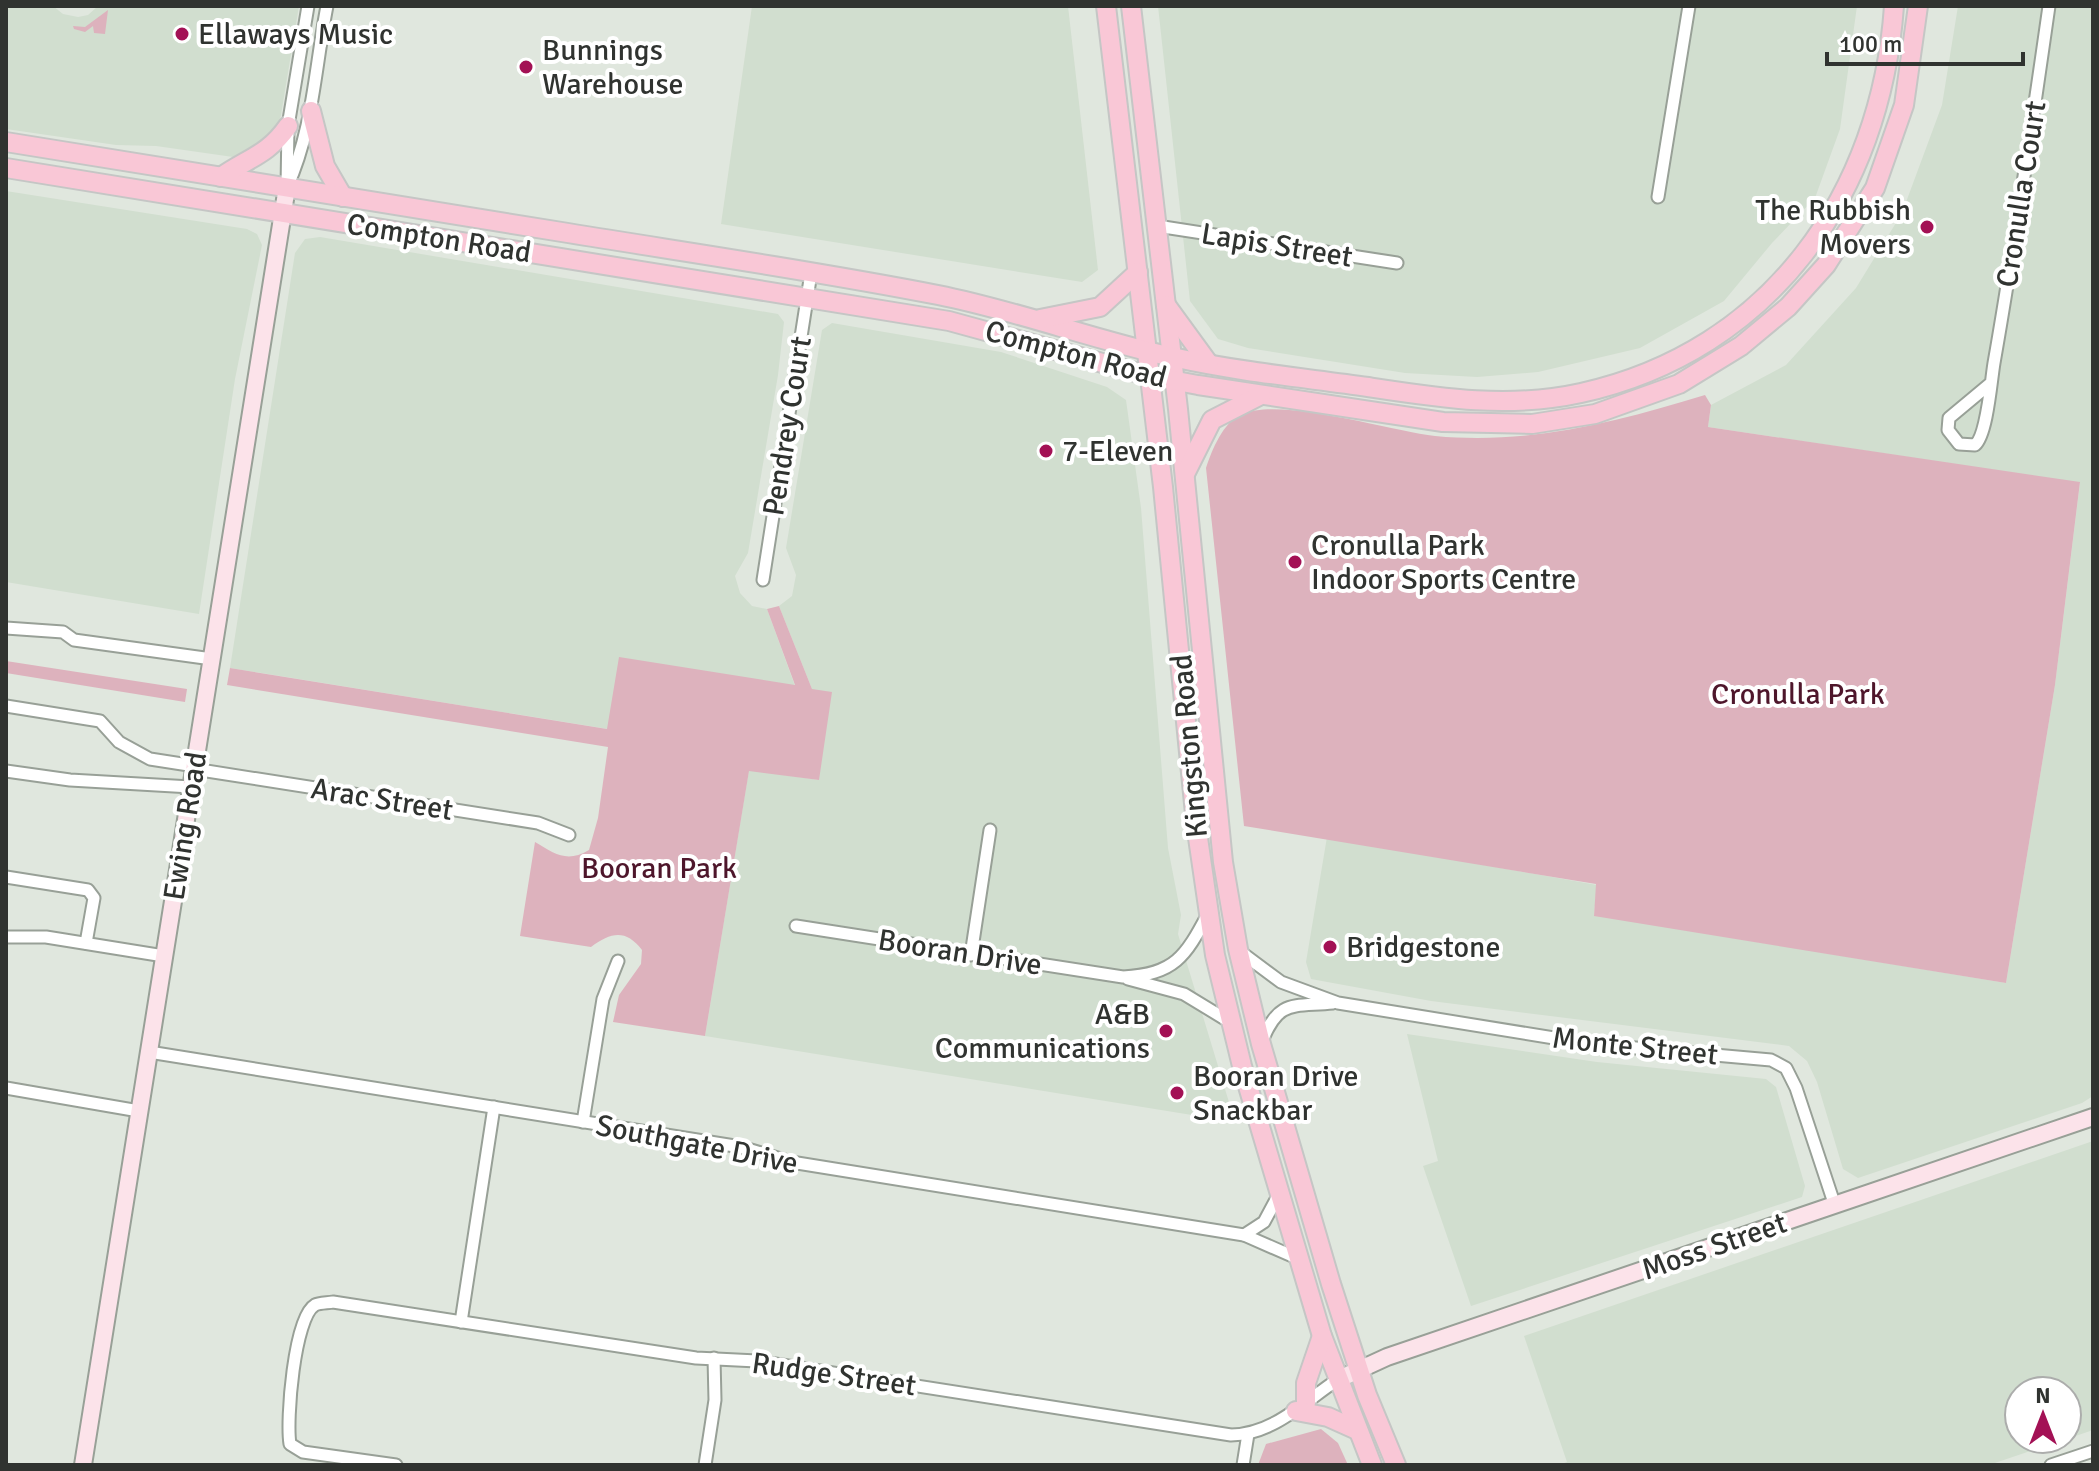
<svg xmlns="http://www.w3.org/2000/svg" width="2099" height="1471" font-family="Signika,sans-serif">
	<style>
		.built { fill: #d1decf }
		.green { fill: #ddb2bd }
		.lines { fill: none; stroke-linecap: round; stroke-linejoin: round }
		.street-casing { stroke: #98a097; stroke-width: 15 }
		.secondary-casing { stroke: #98a097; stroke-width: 20 }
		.primary-casing { stroke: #c5c6c5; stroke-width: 22 }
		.street { stroke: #fff; stroke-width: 11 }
		.secondary { stroke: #fce3ea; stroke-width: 16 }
		.primary { stroke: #f9c7d6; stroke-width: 18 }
		.poi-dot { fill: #a31155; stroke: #fff; stroke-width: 3 }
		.labels { text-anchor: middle; stroke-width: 8; stroke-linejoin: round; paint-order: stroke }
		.poi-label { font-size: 30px; fill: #303330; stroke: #fff; text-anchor: start }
		.street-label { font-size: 30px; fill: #303330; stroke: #fff }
		.park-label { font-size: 30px; fill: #4e162b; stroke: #fff }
	</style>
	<rect width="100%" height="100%" fill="#e0e7de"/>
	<g class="built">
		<polygon points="6,6 53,6 63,14 78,17 88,15 98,6 299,6 279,127 244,156 233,157 156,146 116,145 6,129"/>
		<polygon points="752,6 1068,6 1098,270 1082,282 721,224"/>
		<polygon points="1158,6 1857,6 1840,129 1815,198 1772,243 1724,301 1640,348 1538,372 1477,377 1405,373 1248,348 1218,339 1190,301"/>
		<polygon points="1958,6 2093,6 2093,1096 2082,1103 1858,1178 1843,1169 1817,1082 1807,1061 1789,1046 1431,1001 1311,979 1306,962 1327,837 1597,885 1594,915 2006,983 2055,685 2080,483 1708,427 1711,405 1786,365 1856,288 1902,213 1942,105"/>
		<polygon points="6,191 247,229 257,234 262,245 235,379 199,614 6,582"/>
		<polygon points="320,237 778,314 784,322 778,375 748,553 735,576 740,593 752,606 767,609 795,686 608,729 230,668 295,253 305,239"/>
		<polygon points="832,323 1001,352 1107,387 1126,400 1141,508 1168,848 1181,915 1178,934 1235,1122 705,1036 749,770 819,780 812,689 779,606 792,596 796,575 786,548 822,330"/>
		<polygon points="1407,1034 1597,1062 1766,1079 1776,1087 1805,1186 1802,1197 1471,1306 1423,1166 1438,1161"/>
		<polygon points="2093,1141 2093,1430 2067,1439 2067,1391 2019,1391 2019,1439 2066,1439 1989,1465 1559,1465 1567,1462 1524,1336"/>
	</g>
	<g class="green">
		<polygon points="108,10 105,34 94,33 93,26 85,32 74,29 73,26 85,27"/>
		<path d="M 1705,395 L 1711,405 L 1708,427 L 2080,482 L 2055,685 L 2006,983 L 1594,916 L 1596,884 L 1244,826 L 1206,468 C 1212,450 1223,422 1242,414 C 1282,397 1390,431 1435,436 C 1530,445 1616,422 1705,395 Z"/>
		<path d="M 779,606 L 812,689 L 832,692 L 819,780 L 749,771 L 705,1036 L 613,1022 L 619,995 L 641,964 L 642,950 C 626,929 611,932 591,947 L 520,936 L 535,842 C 555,854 567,863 589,850 L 598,818 L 608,747 L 227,685 L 230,668 L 607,729 L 619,657 L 795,685 L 767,609 Z"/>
		<polygon points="6,661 187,689 185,702 6,673"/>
		<polygon points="1321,1429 1338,1443 1348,1465 1258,1465 1266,1444"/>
	</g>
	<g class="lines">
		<defs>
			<g id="street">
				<path d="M 287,187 C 313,131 315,67 327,6"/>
				<polyline points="287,187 288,126 308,6"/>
				<polyline points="1658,197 1689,6"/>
				<polyline points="1157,226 1397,263"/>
				<path d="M 1991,383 L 1949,418 L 1948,430 L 1959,444 L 1975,445 C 1987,435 1991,381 1994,363 C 2015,244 2032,125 2049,6"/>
				<polyline points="763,580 811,273"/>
				<polyline points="6,628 63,632 74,640 212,659"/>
				<polyline points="6,706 100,721 119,742 150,759 195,766"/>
				<polyline points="194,769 538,823 569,835"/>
				<polyline points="6,771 70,780 191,787"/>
				<polyline points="6,877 88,890 94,898 86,943"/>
				<path d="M 796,926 L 1123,977 C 1175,974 1185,957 1208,914"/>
				<polyline points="6,937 46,937 164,956"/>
				<polyline points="1238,950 1281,982 1338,1003 1591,1044 1771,1060 1786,1068 1796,1088 1835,1206"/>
				<polyline points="971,955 990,830"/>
				<polyline points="1128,979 1184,994 1230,1022"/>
				<path d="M 1262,1041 C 1279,999 1292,1007 1333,1003"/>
				<polyline points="149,1052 741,1147 791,1162 1244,1235 1299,1259"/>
				<polyline points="6,1088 139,1111"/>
				<polyline points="583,1122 603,999 618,961"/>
				<polyline points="1244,1235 1264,1222 1279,1194"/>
				<polyline points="461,1322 494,1107"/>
				<path d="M 396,1465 L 303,1452 L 290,1444 C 286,1421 294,1317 315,1305 C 319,1303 328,1303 333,1302 L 696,1358 L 757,1361 L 1231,1435 C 1274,1434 1304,1402 1337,1380"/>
				<polyline points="705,1465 715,1400 714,1358"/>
				<polyline points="1243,1465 1248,1434"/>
				<polyline points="2051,1465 2093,1451"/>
			</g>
			<g id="secondary">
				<polyline points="1337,1380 1387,1357 2093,1117"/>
				<polyline points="83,1465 287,187"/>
			</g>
			<g id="primary">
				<polyline points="1106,6 1163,487 1196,824 1215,955 1242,1066 1322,1336 1372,1465"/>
				<polyline points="1131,6 1178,409 1223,862 1238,949 1261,1044 1331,1284 1367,1395 1396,1465"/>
				<polyline points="311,111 325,166 343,197"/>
				<path d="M 6,142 C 193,172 380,203 568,233 C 691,253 816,271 938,295 C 1019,311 1096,341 1177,358 C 1240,372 1305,378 1368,387 C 1440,398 1509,409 1581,393 C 1771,351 1881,193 1894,6"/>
				<polyline points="6,168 949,321 1150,376 1198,385 1443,422 1532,424 1595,414 1679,384 1741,346 1788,307 1826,265 1875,188 1904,105 1918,6"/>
				<path d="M 221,177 C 248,158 268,155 288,126"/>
				<polyline points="1166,305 1209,364"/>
				<polyline points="1040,319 1100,307 1138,272"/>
				<polyline points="1185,474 1212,420 1261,395"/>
				<polyline points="1306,1403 1306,1383 1322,1336"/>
				<polyline points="1296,1411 1328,1417 1357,1430"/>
			</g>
		</defs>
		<use href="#street" class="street-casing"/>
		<use href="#secondary" class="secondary-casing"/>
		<use href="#primary" class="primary-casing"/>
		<use href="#street" class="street"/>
		<use href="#secondary" class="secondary"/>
		<use href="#primary" class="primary"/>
	</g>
	<g class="poi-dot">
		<circle cx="182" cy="34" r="8"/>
		<circle cx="526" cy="67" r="8"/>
		<circle cx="1927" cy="227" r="8"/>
		<circle cx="1046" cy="451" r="8"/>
		<circle cx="1295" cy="562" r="8"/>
		<circle cx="1330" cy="947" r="8"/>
		<circle cx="1166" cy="1031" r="8"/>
		<circle cx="1177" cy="1093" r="8"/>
	</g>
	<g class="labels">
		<g class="poi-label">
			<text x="198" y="44">Ellaways Music</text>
			<text x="542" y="60">Bunnings<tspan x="542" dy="34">Warehouse</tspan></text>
			<text x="1911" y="220" text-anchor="end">The Rubbish<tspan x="1911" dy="34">Movers</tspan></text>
			<text x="1062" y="461">7-Eleven</text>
			<text x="1311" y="555">Cronulla Park<tspan x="1311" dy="34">Indoor Sports Centre</tspan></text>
			<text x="1346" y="957">Bridgestone</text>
			<text x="1150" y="1024" text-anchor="end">A&amp;B<tspan x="1150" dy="34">Communications</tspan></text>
			<text x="1193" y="1086">Booran Drive<tspan x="1193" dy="34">Snackbar</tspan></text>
		</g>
		<g class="street-label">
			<text transform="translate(2021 194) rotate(-81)" y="10">Cronulla Court</text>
			<text transform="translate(439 238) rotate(9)" y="10">Compton Road</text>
			<text transform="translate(1277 245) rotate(9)" y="10">Lapis Street</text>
			<text transform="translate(1076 354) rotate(15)" y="10">Compton Road</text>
			<text transform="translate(787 426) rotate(-81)" y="10">Pendrey Court</text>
			<text transform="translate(1189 746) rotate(-95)" y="10">Kingston Road</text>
			<text transform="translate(382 799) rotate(9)" y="10">Arac Street</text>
			<text transform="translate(185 826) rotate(-81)" y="10">Ewing Road</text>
			<text transform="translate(960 952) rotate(9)" y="10">Booran Drive</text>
			<text transform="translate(1635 1046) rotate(6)" y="10">Monte Street</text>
			<text transform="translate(697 1144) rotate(11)" y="10">Southgate Drive</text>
			<text transform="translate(1714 1246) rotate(-19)" y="10">Moss Street</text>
			<text transform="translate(834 1374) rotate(8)" y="10">Rudge Street</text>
		</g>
		<g class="park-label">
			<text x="1798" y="704">Cronulla Park</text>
			<text x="659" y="878">Booran Park</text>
		</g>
	</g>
	<rect width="2099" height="1471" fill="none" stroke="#303330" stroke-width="16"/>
	<g transform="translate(2043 1415)"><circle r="38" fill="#ffffff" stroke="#acadac" stroke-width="2"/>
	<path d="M0-6L14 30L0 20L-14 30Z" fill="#a31155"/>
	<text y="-12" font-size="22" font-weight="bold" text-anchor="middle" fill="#303330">N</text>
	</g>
	<path d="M1827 52v12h196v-12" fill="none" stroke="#303330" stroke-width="4"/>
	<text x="1839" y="52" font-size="24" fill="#303330" stroke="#ffffff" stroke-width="6" paint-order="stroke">100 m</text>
</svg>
